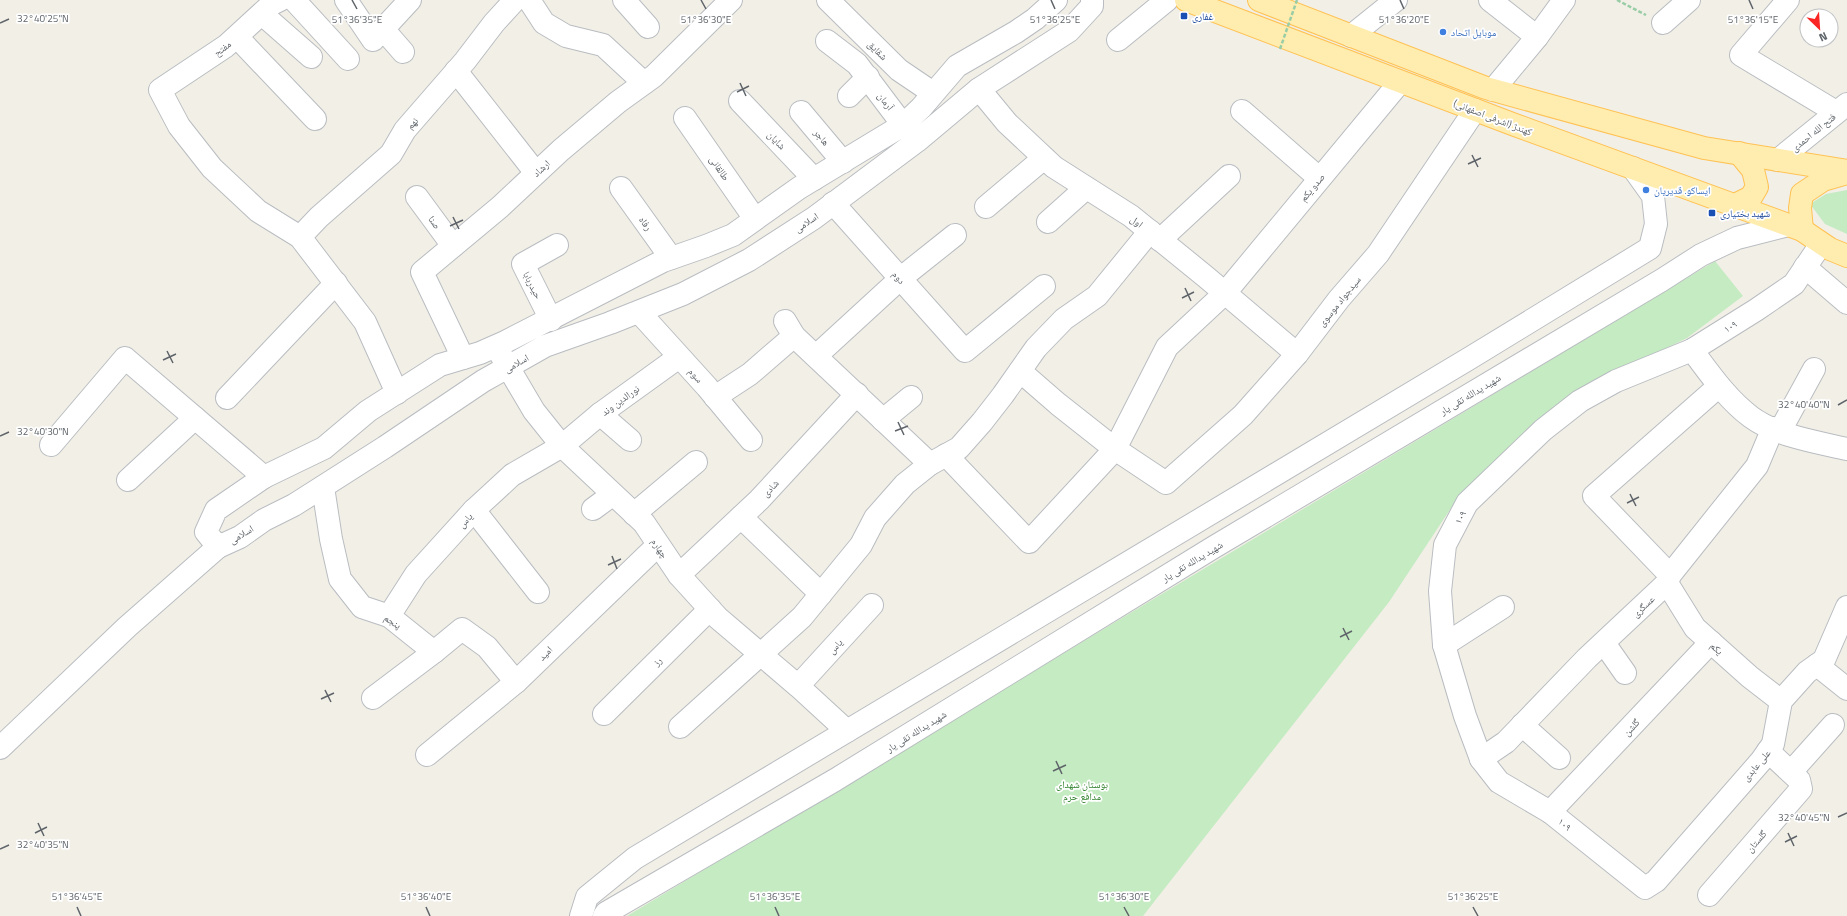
<svg xmlns="http://www.w3.org/2000/svg" width="1847" height="916" font-family="'Titillium Web','Noto Naskh Arabic',sans-serif">
	<style>
		.green { fill: #c5ebc2 }
		.lines { fill: none; stroke-linecap: round; stroke-linejoin: round }
		.minor-casing { stroke: #b9bdc1; stroke-width: 24 }
		.major-casing { stroke: #ffc253; stroke-width: 24 }
		.path { stroke: #99cda5; stroke-width: 2.5; stroke-dasharray: 4 2; stroke-linecap: butt }
		.minor { stroke: #fff; stroke-width: 22 }
		.major { stroke: #ffecaf; stroke-width: 22 }
		.path-bridge { stroke: #99cda5; stroke-width: 2.5; stroke-dasharray: 4 2; stroke-linecap: butt }
		.ticks { fill: none; stroke: #5e6469; stroke-width: 1.5 }
		.transit-dot { fill: #1a4fb4; stroke: #fff; stroke-width: 1.5 }
		.shop-dot { fill: #3f7fe0; stroke: #fff; stroke-width: 1.5 }
		.labels { text-anchor: middle; stroke-width: 3.5; stroke-linejoin: round; paint-order: stroke }
		.transit-label { font-size: 10px; fill: #164399; stroke: #fff; text-anchor: start }
		.shop-label { font-size: 10px; fill: #366cbe; stroke: #fff; text-anchor: start }
		.street-label { font-size: 10px; fill: #5e6469; stroke: #fff }
		.park-label { font-size: 10px; fill: #2e812b; stroke: #fff }
		.ticks-label { font-size: 10px; text-anchor: middle; fill: #5e6469; stroke: #fff; stroke-width: 3.5; stroke-linejoin: round; paint-order: stroke }
	</style>
	<rect width="100%" height="100%" fill="#f2efe7"/>
	<g class="green">
		<polygon points="1847,190 1847,234 1825,224 1810,204 1826,194"/>
		<polygon points="1715,261 1743,296 1687,338 1576,393 1457,499 1389,602 1143,916 627,916"/>
	</g>
	<g class="lines">
		<defs>
			<g id="minor">
				<polyline points="280,0 272,4 226,46 160,90 179,126 212,168 258,211 300,237 365,322 397,393"/>
				<polyline points="294,0 348,59"/>
				<polyline points="346,0 373,40 410,0"/>
				<polyline points="529,0 544,23 566,36 603,45 644,83"/>
				<polyline points="624,0 648,27"/>
				<polyline points="828,0 899,70 933,93"/>
				<polyline points="1056,0 1035,19 1016,32 957,66 921,108 903,125 799,188 733,235 706,246 663,261 505,342 480,353 440,365 368,411 324,448 264,477 216,510 206,532 218,547 240,537 264,520 294,505 385,447 483,381 545,346 610,323 683,294 749,260 814,218 917,141 979,89 1069,31 1092,6 1092,0"/>
				<polyline points="1490,0 1537,37"/>
				<polyline points="1788,0 1741,55 1836,112"/>
				<polyline points="262,14 311,57"/>
				<polyline points="1663,23 1689,0"/>
				<polyline points="383,29 403,52"/>
				<polyline points="1351,36 1396,0"/>
				<polyline points="237,37 315,119"/>
				<polyline points="1118,40 1167,0"/>
				<polyline points="827,41 857,64 903,125"/>
				<polyline points="456,71 536,173"/>
				<polyline points="979,89 1007,123 1054,167 1131,216 1206,277 1297,354"/>
				<polyline points="1493,90 1537,37 1564,0"/>
				<polyline points="849,96 868,77"/>
				<polyline points="740,101 814,179"/>
				<polyline points="1242,111 1319,178"/>
				<polyline points="801,112 843,162"/>
				<polyline points="685,118 755,219"/>
				<polyline points="1778,160 1847,104"/>
				<polyline points="621,188 671,258"/>
				<polyline points="417,197 453,246"/>
				<polyline points="833,203 965,351 1044,286"/>
				<polyline points="986,207 1044,158"/>
				<polyline points="1048,222 1086,188"/>
				<polyline points="300,237 319,217 391,154 405,130 465,61 494,23 515,0"/>
				<polyline points="1160,240 1229,176"/>
				<polyline points="1821,244 1794,284 1756,310 1692,350 1616,381 1580,401 1543,430 1467,503 1445,545 1440,591 1444,645 1465,716 1481,759 1499,782 1550,812 1645,888 1656,881 1761,761 1773,744 1781,701 1807,672 1824,660 1847,607"/>
				<polyline points="1805,267 1847,303"/>
				<polyline points="639,312 707,387 751,440"/>
				<polyline points="551,320 523,264 557,245"/>
				<polyline points="785,321 794,336 930,464"/>
				<path d="M 1692,350 C 1710,374 1727,399 1751,417 C 1777,436 1816,442 1847,449"/>
				<polyline points="501,355 534,411 562,446 644,523 679,575 718,618 798,686 847,731"/>
				<polyline points="816,356 901,278 955,235"/>
				<polyline points="463,358 422,272 500,207 561,150 618,102 654,76 731,0"/>
				<polyline points="1020,371 1058,404 1115,449 1166,483 1243,415 1297,354 1339,299 1378,254 1475,110"/>
				<polyline points="715,397 750,374 794,336"/>
				<polyline points="227,398 336,283"/>
				<polyline points="600,414 630,440"/>
				<polyline points="883,420 911,397"/>
				<polyline points="1780,431 1814,369"/>
				<polyline points="51,445 125,358 264,477"/>
				<polyline points="946,455 1029,542 1115,449 1167,347 1225,293 1400,82"/>
				<polyline points="128,480 195,418"/>
				<polyline points="323,487 331,539 340,579 362,607 389,616 434,652 462,629 487,647 516,682"/>
				<polyline points="593,509 612,495"/>
				<polyline points="474,510 538,592"/>
				<polyline points="634,514 696,462"/>
				<polyline points="741,517 821,594"/>
				<polyline points="679,575 759,500 857,394"/>
				<polyline points="1670,575 1594,496 1719,386"/>
				<polyline points="1667,583 1695,628 1750,677 1781,701"/>
				<polyline points="389,616 416,574 474,510 512,475 562,446 600,414 679,357"/>
				<polyline points="1604,643 1625,673"/>
				<polyline points="1444,645 1503,607"/>
				<polyline points="1817,665 1847,689"/>
				<polyline points="798,686 872,605"/>
				<polyline points="373,698 434,652"/>
				<polyline points="604,714 710,609"/>
				<polyline points="1522,725 1559,758"/>
				<polyline points="680,727 802,617 861,545 875,518 905,484 930,464 959,448 982,422 1003,395 1036,348 1064,319 1097,296 1150,231"/>
				<polyline points="0,748 127,627 218,547"/>
				<polyline points="427,755 516,682 658,545"/>
				<polyline points="1481,759 1506,742 1587,658 1667,583 1670,575 1757,466 1773,428"/>
				<polyline points="1791,772 1833,725"/>
				<polyline points="1550,812 1711,642"/>
				<polyline points="1709,895 1801,789 1799,780 1768,751"/>
				<polyline points="581,916 587,897 635,858 1470,358 1650,248 1656,224 1653,196 1633,168"/>
				<polyline points="604,916 606,913 835,780 1214,547 1662,280 1701,255 1737,238 1788,225"/>
			</g>
			<g id="major">
				<polyline points="1186,0 1515,125 1802,230 1830,249 1847,256"/>
				<polyline points="1259,0 1486,88 1704,148 1847,171"/>
				<polyline points="1735,205 1751,197 1757,187 1753,170 1739,153"/>
				<polyline points="1802,230 1800,208 1802,194 1823,180 1847,173"/>
			</g>
		</defs>
		<use href="#minor" class="minor-casing"/>
		<use href="#major" class="major-casing"/>
		<polyline class="path" points="1617,0 1646,15"/>
		<use href="#minor" class="minor"/>
		<use href="#major" class="major"/>
		<polyline class="path-bridge" points="1280,49 1297,0"/>
	</g>
	<path class="ticks" d="M 352,0 L 357,9M 701,0 L 706,9M 1051,0 L 1055,9M 1400,0 L 1404,9M 1749,0 L 1753,9M 0,23 L 9,19M 740,83 L 746,96M 737,92 L 749,86M 1472,155 L 1478,167M 1468,164 L 1481,158M 453,217 L 459,229M 450,226 L 463,220M 1185,288 L 1191,301M 1182,298 L 1194,292M 167,351 L 173,363M 163,360 L 176,354M 1838,405 L 1847,400M 898,422 L 904,435M 895,431 L 908,426M 0,436 L 9,432M 1630,494 L 1636,506M 1627,503 L 1639,497M 612,556 L 617,569M 608,565 L 621,559M 1343,628 L 1349,640M 1340,637 L 1352,631M 325,690 L 331,702M 321,699 L 334,693M 1056,761 L 1062,774M 1053,771 L 1066,765M 1838,817 L 1847,813M 38,823 L 44,836M 35,833 L 47,827M 1788,833 L 1794,846M 1785,842 L 1797,836M 0,849 L 9,845M 77,907 L 81,916M 426,907 L 430,916M 775,907 L 779,916M 1124,907 L 1129,916M 1473,907 L 1478,916"/>
	<g class="transit-dot">
		<rect x="1180" y="12" width="8" height="8" rx="2"/>
		<rect x="1708" y="209" width="8" height="8" rx="2"/>
	</g>
	<g class="shop-dot">
		<circle cx="1443" cy="32" r="4"/>
		<circle cx="1646" cy="190" r="4"/>
	</g>
	<g class="labels">
		<g class="transit-label">
			<text x="1192" y="20">غفاری</text>
			<text x="1720" y="217">شهید بختیاری</text>
		</g>
		<g class="shop-label">
			<text x="1451" y="36">موبایل اتحاد</text>
			<text x="1654" y="194">ایساکو. قدیریان</text>
		</g>
		<g class="street-label">
			<text transform="translate(222 48) rotate(-37)" y="4">مفتح</text>
			<text transform="translate(878 50) rotate(45)" y="4">شقایق</text>
			<text transform="translate(886 101) rotate(53)" y="4">آرمان</text>
			<text transform="translate(1493 117) rotate(21)" y="4">کهندژ (اشرفی اصفهانی)</text>
			<text transform="translate(412 123) rotate(-48)" y="4">نهم</text>
			<text transform="translate(1813 132) rotate(-39)" y="4">فتح الله احمدی</text>
			<text transform="translate(822 137) rotate(50)" y="4">هاجر</text>
			<text transform="translate(777 140) rotate(46)" y="4">شایان</text>
			<text transform="translate(541 168) rotate(-43)" y="4">ارشاد</text>
			<text transform="translate(720 168) rotate(56)" y="4">طالقانی</text>
			<text transform="translate(1312 187) rotate(-50)" y="4">صدو یکم</text>
			<text transform="translate(1137 221) rotate(38)" y="4">اول</text>
			<text transform="translate(435 222) rotate(54)" y="4">صنا</text>
			<text transform="translate(806 222) rotate(-34)" y="4">اسلامی</text>
			<text transform="translate(646 223) rotate(54)" y="4">رفاه</text>
			<text transform="translate(899 277) rotate(48)" y="4">دوم</text>
			<text transform="translate(533 285) rotate(63)" y="4">حیدربابا</text>
			<text transform="translate(1339 301) rotate(-51)" y="4">سیدجواد موسوی</text>
			<text transform="translate(1730 326) rotate(-32)" y="4">۱۰۹</text>
			<text transform="translate(516 363) rotate(-30)" y="4">اسلامی</text>
			<text transform="translate(696 375) rotate(48)" y="4">سوم</text>
			<text transform="translate(1470 394) rotate(-31)" y="4">شهید یدالله تقی یار</text>
			<text transform="translate(620 400) rotate(-36)" y="4">نورالدین وند</text>
			<text transform="translate(770 488) rotate(-47)" y="4">شادی</text>
			<text transform="translate(1460 517) rotate(-62)" y="4">۱۰۹</text>
			<text transform="translate(465 520) rotate(-48)" y="4">یاس</text>
			<text transform="translate(241 534) rotate(-31)" y="4">اسلامی</text>
			<text transform="translate(660 548) rotate(56)" y="4">چهارم</text>
			<text transform="translate(1192 561) rotate(-31)" y="4">شهید یدالله تقی یار</text>
			<text transform="translate(1643 606) rotate(-43)" y="4">عسگری</text>
			<text transform="translate(393 621) rotate(33)" y="4">پنجم</text>
			<text transform="translate(835 646) rotate(-48)" y="4">یاس</text>
			<text transform="translate(1717 648) rotate(42)" y="4">یکم</text>
			<text transform="translate(545 653) rotate(-45)" y="4">امید</text>
			<text transform="translate(657 661) rotate(-45)" y="4">رز</text>
			<text transform="translate(1631 727) rotate(-47)" y="4">گلشن</text>
			<text transform="translate(916 731) rotate(-32)" y="4">شهید یدالله تقی یار</text>
			<text transform="translate(1756 765) rotate(-50)" y="4">علی عابدی</text>
			<text transform="translate(1565 824) rotate(39)" y="4">۱۰۹</text>
			<text transform="translate(1756 841) rotate(-49)" y="4">گلستان</text>
		</g>
		<g class="park-label">
			<text x="1082" y="788">بوستان شهدای<tspan x="1082" dy="12">مدافع حرم</tspan></text>
		</g>
	</g>
	<g class="ticks-label">
		<text x="43" y="22">32°40'25"N</text>
		<text x="357" y="23">51°36'35"E</text>
		<text x="706" y="23">51°36'30"E</text>
		<text x="1055" y="23">51°36'25"E</text>
		<text x="1404" y="23">51°36'20"E</text>
		<text x="1753" y="23">51°36'15"E</text>
		<text x="1804" y="408">32°40'40"N</text>
		<text x="43" y="435">32°40'30"N</text>
		<text x="1804" y="821">32°40'45"N</text>
		<text x="43" y="848">32°40'35"N</text>
		<text x="77" y="900">51°36'45"E</text>
		<text x="426" y="900">51°36'40"E</text>
		<text x="775" y="900">51°36'35"E</text>
		<text x="1124" y="900">51°36'30"E</text>
		<text x="1473" y="900">51°36'25"E</text>
	</g>
	<g transform="translate(1819 28) rotate(155)"><circle r="19" fill="#ffffff" stroke="#bfc1c3"/>
	<path d="M0-3L7 15L0 10L-7 15Z" fill="#fa2625"/>
	<text y="-6" font-size="11" font-weight="bold" text-anchor="middle" fill="#5e6469">N</text>
	</g>
</svg>
